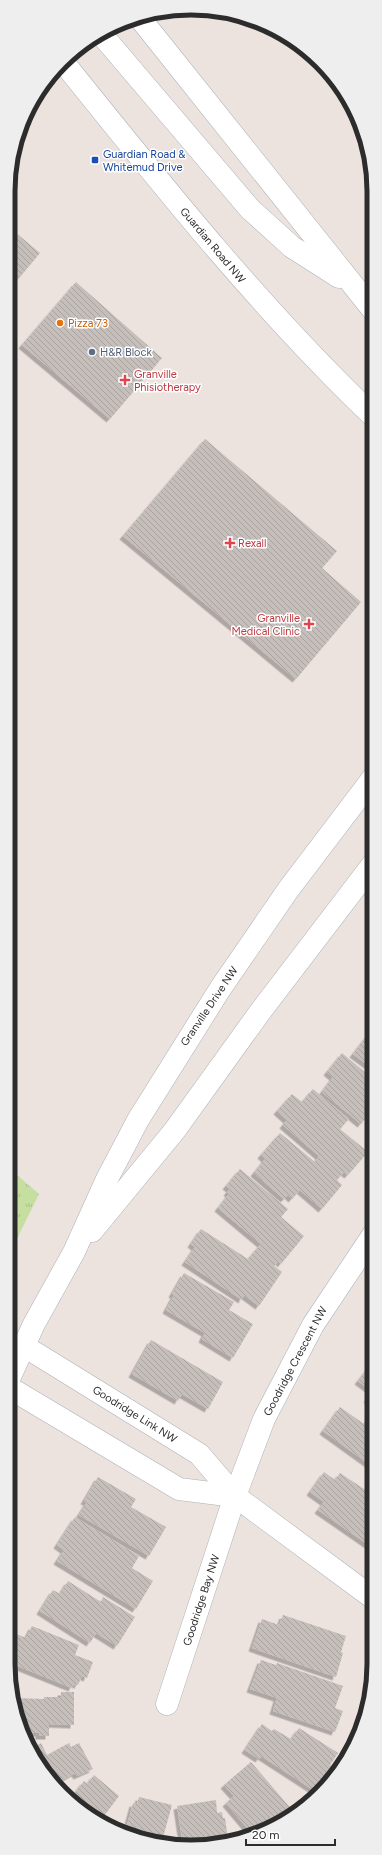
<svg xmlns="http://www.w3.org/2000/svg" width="382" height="1855" font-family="Figtree,sans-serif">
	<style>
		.park { fill: url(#park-tufts) }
		.building { fill: url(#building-back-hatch); filter: url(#shadow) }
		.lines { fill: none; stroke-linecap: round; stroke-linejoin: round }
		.street-casing { stroke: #acb1b7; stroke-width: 23 }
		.secondary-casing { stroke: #acb1b7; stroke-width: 23 }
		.street { stroke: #fff; stroke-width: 22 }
		.secondary { stroke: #fff; stroke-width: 22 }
		.transit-dot { fill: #1a4fb4; stroke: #fff; stroke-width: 1.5 }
		.food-dot { fill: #e8710a; stroke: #fff; stroke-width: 1.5 }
		.service-dot { fill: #5c6f8a; stroke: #fff; stroke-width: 1.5 }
		.health-dot { fill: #e0444e; stroke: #fff; stroke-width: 1.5 }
		.labels { text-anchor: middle; stroke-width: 3; stroke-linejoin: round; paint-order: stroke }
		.transit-label { font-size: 11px; fill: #164399; stroke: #fff; text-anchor: start }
		.street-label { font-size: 11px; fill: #2c2c2c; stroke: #fff }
		.food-label { font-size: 11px; fill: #c56008; stroke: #fff; text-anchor: start }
		.service-label { font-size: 11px; fill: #4e5e75; stroke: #fff; text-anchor: start }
		.health-label { font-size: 11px; fill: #be3a42; stroke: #fff; text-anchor: start }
		.rim { fill: none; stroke: #2c2c2c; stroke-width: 5 }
	</style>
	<defs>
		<pattern id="park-tufts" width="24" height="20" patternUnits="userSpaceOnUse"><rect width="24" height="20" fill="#c6dea0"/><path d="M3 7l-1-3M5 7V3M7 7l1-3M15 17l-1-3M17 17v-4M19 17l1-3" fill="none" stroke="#aabf8a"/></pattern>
		<pattern id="building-back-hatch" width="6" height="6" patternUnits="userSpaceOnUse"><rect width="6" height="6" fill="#c5beba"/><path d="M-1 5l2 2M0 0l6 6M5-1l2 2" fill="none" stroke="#a9a3a0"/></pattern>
		<filter id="shadow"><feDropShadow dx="-3.5" dy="3.5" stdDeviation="0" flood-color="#0004"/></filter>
	</defs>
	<rect width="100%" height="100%" fill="#ece3df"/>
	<polygon class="park" points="9,1168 39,1194 8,1257"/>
	<g class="building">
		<polygon points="9,227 40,253 9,290"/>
		<polygon points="76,282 162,358 110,419 22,345"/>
		<polygon points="205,439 337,551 322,568 361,602 296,679 123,536"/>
		<polygon points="373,1028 373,1069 353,1054"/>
		<polygon points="342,1053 373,1079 373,1118 368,1115 361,1124 322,1092 333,1077 327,1072"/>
		<polygon points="313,1089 349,1119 340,1129 368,1152 348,1175 344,1172 337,1180 342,1185 322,1209 300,1190 292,1199 288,1195 284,1199 254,1173 265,1159 261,1155 280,1133 315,1162 319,1156 283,1125 287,1120 277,1111 292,1094 302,1102"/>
		<polygon points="240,1169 288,1209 281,1217 304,1236 281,1264 279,1261 274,1266 282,1272 259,1306 244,1295 242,1300 185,1262 195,1247 191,1244 201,1229 248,1259 261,1244 218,1208 229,1194 227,1192 230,1189 226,1186"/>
		<polygon points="184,1273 234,1302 229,1310 253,1324 233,1358 202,1339 205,1333 166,1310 174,1295 172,1294"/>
		<polygon points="151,1340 223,1382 208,1409 182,1394 178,1401 132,1374"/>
		<polygon points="373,1362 373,1392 358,1381"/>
		<polygon points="373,1393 373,1403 367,1399"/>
		<polygon points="340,1407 364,1424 371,1415 373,1416 373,1467 323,1431"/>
		<polygon points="324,1472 335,1480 340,1473 373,1495 373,1542 370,1546 318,1510 324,1502 310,1492"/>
		<polygon points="98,1477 136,1499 131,1507 166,1527 149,1556 79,1515 87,1502 84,1501"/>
		<polygon points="75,1517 139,1556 132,1568 153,1581 136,1609 57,1561 64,1550 57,1545"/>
		<polygon points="68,1581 101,1602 103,1597 135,1617 117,1646 96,1633 90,1643 40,1611 53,1590 60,1594"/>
		<polygon points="283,1615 346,1636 341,1652 343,1653 336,1677 252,1648 262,1619 279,1625"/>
		<polygon points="32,1626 79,1645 75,1655 93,1662 87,1678 82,1676 78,1685 74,1684 72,1688 15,1665 19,1658 8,1653 8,1641 12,1632 26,1638"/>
		<polygon points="261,1660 276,1665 277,1663 343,1686 335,1708 343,1711 335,1732 273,1711 277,1698 250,1689"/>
		<polygon points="61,1692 74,1692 74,1725 49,1724 49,1736 39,1736 39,1733 22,1732 15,1698 44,1699 44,1697 61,1697"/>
		<polygon points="262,1724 272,1731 274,1729 291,1739 299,1728 338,1753 330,1765 336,1769 323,1786 320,1784 315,1791 261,1756 259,1759 245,1750"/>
		<polygon points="41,1743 47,1755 69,1743 71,1747 79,1743 93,1769 77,1776 75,1773 55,1784 30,1745 31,1744 33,1748"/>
		<polygon points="251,1762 294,1812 253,1835 226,1803 234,1796 224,1785"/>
		<polygon points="94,1775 119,1796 104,1816 113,1823 111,1826 70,1799 84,1781 87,1784"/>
		<polygon points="139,1797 172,1805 162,1841 157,1840 157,1841 121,1833 117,1830 119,1823 127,1825 133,1803 137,1804"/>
		<polygon points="216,1800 217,1813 222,1812 223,1818 225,1818 228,1840 183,1846 177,1806"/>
	</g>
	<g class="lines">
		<defs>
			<g id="street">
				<polyline points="24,1346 199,1454 235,1496 373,1598"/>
				<polyline points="8,1387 179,1489 235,1496"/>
				<polyline points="167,1704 235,1496 264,1419 313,1325 373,1235"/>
			</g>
			<g id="secondary">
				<polyline points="139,17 373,310"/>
				<polyline points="102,35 250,209 292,247 339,277"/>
				<path d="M 64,63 C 162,185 260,308 373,416"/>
				<polyline points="92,1231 175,1130 260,1012 373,864"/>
				<polyline points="8,1381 34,1324 74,1252 107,1179 138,1120 220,989 288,890 373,778"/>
			</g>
		</defs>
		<use href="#street" class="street-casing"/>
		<use href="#secondary" class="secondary-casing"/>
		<use href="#street" class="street"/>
		<use href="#secondary" class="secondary"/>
	</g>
	<rect class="transit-dot" x="91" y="156" width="8" height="8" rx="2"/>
	<circle class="food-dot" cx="60" cy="323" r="4"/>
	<circle class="service-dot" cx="92" cy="352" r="4"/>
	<g class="health-dot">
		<path d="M123 374h4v4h4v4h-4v4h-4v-4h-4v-4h4z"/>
		<path d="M228 537h4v4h4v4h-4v4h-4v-4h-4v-4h4z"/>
		<path d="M307 618h4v4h4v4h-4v4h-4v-4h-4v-4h4z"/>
	</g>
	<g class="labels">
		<g class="transit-label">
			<text x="103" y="158">Guardian Road &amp;<tspan x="103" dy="13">Whitemud Drive</tspan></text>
		</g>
		<g class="street-label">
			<text transform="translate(213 245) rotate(50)" y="4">Guardian Road NW</text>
			<text transform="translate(209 1006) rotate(-56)" y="4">Granville Drive NW</text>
			<text transform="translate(295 1361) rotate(-62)" y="4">Goodridge Crescent NW</text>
			<text transform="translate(135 1414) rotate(32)" y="4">Goodridge Link NW</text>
			<text transform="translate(201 1600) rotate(-72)" y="4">Goodridge Bay NW</text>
		</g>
		<g class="food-label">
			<text x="68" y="327">Pizza 73</text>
		</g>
		<g class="service-label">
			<text x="100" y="356">H&amp;R Block</text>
		</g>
		<g class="health-label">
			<text x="134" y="378">Granville<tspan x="134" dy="13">Phisiotherapy</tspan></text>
			<text x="238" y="547">Rexall</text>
			<text x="300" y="622" text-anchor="end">Granville<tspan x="300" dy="13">Medical Clinic</tspan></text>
		</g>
	</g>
	<path d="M0 0H382V1855H0ZM191 15H191A176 176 0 0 1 367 191V1664A176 176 0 0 1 191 1840H191A176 176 0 0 1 15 1664V191A176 176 0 0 1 191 15Z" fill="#eee" fill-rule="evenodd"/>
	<path class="rim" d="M191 15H191A176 176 0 0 1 367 191V1664A176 176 0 0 1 191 1840H191A176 176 0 0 1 15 1664V191A176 176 0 0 1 191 15Z"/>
	<path d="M246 1839v6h89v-6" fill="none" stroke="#2c2c2c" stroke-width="2"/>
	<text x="252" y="1839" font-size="12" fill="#2c2c2c" stroke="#ffffff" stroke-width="3" paint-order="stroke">20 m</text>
</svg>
